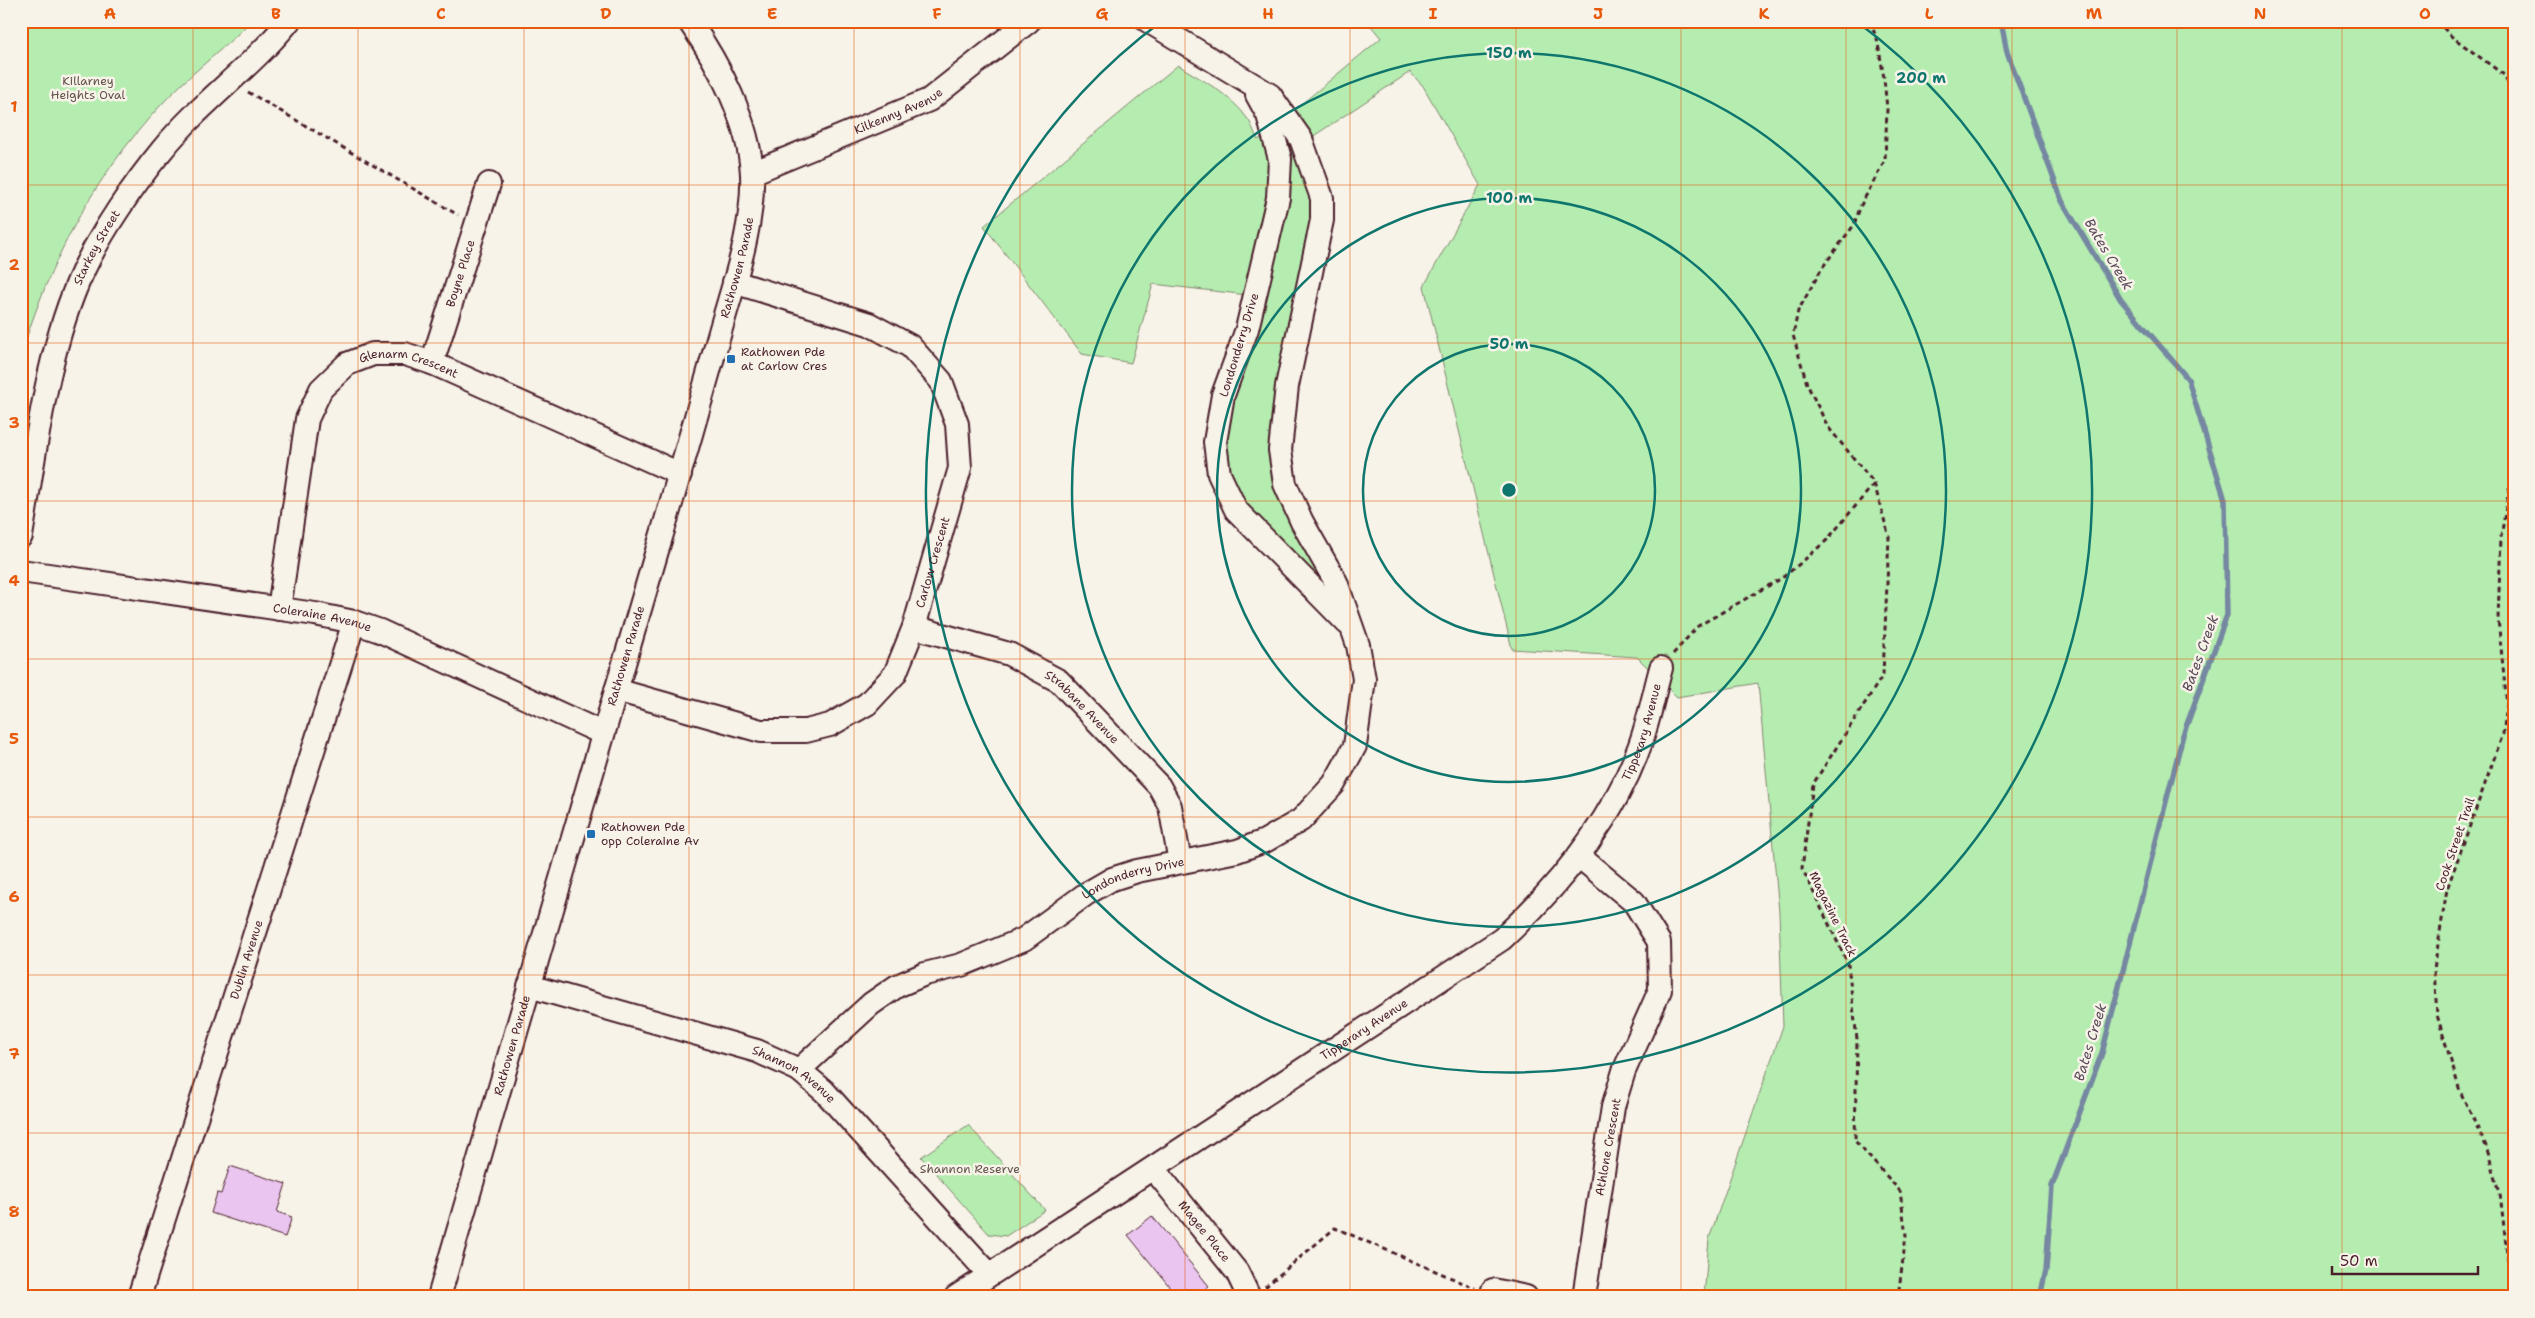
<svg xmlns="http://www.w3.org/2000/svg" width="2535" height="1318" font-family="'Shantell Sans',sans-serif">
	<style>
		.green { fill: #b5edb0; stroke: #80866e }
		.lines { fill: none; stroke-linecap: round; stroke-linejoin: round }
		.stream { stroke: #7487a1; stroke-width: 5.5 }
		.building { fill: #e9c5f0; stroke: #4a1f2b }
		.minor-casing { stroke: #4a1f2b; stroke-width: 26 }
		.path { stroke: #4a1f2b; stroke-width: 3; stroke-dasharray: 5 4; stroke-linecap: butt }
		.minor { stroke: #f7f3e8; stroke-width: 22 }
		.grid { fill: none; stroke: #e8590c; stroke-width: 1; stroke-opacity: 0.55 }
		.ring { fill: none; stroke: #0f766e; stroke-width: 2.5 }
		.poi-dot { fill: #1f6fb2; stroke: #f7f3e8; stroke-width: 2 }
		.labels { text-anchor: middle; stroke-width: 5; stroke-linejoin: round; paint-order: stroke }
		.park-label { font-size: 12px; fill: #65524c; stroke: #f7f3e8 }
		.street-label { font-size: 12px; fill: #4a1f2b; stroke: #f7f3e8 }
		.poi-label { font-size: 12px; fill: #4a1f2b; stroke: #f7f3e8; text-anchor: start }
		.water-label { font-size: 14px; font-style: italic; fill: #5c4a5c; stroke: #f7f3e8 }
		.centre { fill: #0f766e; stroke: #f7f3e8; stroke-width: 2.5 }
		.ring-label { font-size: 15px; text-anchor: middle; font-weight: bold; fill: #0f766e; stroke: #f7f3e8; stroke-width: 5; stroke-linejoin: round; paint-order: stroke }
		.neatline { fill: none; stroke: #e8590c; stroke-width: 2 }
		.grid-label { font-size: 16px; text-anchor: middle; font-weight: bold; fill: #e8590c }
	</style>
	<rect width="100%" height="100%" fill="#f7f3e8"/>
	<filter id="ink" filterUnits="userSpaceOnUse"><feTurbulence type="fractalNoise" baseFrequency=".02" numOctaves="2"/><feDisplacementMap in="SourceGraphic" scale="10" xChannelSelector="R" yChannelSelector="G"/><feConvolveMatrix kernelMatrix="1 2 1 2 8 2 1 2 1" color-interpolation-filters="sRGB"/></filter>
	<g filter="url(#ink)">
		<g class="green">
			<path d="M 21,21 L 251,21 C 222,51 188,75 160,106 C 92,180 50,260 21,355 Z"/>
			<path d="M 1367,21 L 2514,21 L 2514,1297 L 1704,1297 L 1709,1239 L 1783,1026 L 1779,912 L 1758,683 L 1677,697 L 1637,657 L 1512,649 L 1424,286 L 1480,185 L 1423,86 L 1410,72 L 1297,147 L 1313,198 L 1313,220 L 1271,451 L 1324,579 L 1320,583 L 1244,507 L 1227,474 L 1225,446 L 1232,402 L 1265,297 L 1153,284 L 1131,363 L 1082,354 L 984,226 L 1178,65 C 1202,80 1230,94 1247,118 C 1252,124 1254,133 1258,140 L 1381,38 Z"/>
			<polygon points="968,1125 1045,1210 1006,1236 989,1234 921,1157"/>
		</g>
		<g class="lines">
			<polyline class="stream" points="2001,21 2007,52 2062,201 2121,300 2188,379 2225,500 2227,615 2183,735 2102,1053 2052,1186 2046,1270 2040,1297"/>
		</g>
		<g class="building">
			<polygon points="230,1166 286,1184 277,1212 292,1217 285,1237 211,1213 217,1193 221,1194"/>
			<polygon points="1152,1216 1209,1286 1195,1297 1178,1297 1128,1235"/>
		</g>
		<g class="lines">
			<defs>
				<g id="minor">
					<polyline points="1257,95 1268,115 1280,159 1278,198 1247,329 1223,395 1215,442 1219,474 1236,510 1347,623"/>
					<path id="s1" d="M 752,173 L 929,100 L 1029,21"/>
					<path id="s2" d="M 432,363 L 489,184"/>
					<path id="s3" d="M 21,536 C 36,449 46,351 83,271 C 101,232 134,184 162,150 C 200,103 251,68 289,21"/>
					<path id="s4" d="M 21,571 L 315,614 L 354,622 L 380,631 L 602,733"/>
					<path id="s5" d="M 279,609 L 307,419 L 321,389 L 347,364 L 373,354 L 405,354 L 432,363 L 680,474"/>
					<path id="s6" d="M 914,627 L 1009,654 L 1059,681 L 1159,786 L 1170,806 L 1180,862"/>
					<path id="s7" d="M 616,690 L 761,731 L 806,731 L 830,725 L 867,704 L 895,674 L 914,627 L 960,468 L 957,424 L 941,381 L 910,346 L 869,324 L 734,282"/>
					<polyline points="1580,857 1634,902 1659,942 1660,990 1624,1071 1613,1107 1584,1297"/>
					<path id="s8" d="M 529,986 L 757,1051 L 799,1070 L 824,1091 L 989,1274"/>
					<path id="s9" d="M 799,1070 L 871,1004 L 897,986 L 925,974 L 961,965 L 1024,939 L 1086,894 L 1112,879 L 1137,871 L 1237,851 L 1265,841 L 1301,820 L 1334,784 L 1355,746 L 1364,679 L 1358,645 L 1336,582 L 1302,522 L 1285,484 L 1280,450 L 1287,386 L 1322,220 L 1322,198 L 1301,139 L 1270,95 L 1148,21"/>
					<path id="s10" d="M 1154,1169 L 1237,1272 L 1249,1297"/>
					<polyline points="1493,1290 1526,1297"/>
					<path id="s11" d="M 139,1297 L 354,622"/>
					<path id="s12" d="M 439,1297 C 512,1046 584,795 659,544 C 680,474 700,403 720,332 C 734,282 754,227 752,174 C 749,121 719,64 689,21"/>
					<path id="s13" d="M 956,1297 L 1502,939 C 1560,885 1613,821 1640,745 C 1649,720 1654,693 1661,668"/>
				</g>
			</defs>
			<use href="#minor" class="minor-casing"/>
			<g class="path">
				<polyline points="1869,21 1877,38 1884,78 1887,109 1885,160 1861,205 1854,225 1822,268 1798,311 1793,335 1807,384 1828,427 1874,483 1889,537 1883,675 1813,784 1802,868 1848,964 1857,1039 1855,1141 1900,1191 1906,1236 1898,1297"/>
				<polyline points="2437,21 2451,36 2504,75 2514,95"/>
				<polyline points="248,92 458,215"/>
				<polyline points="1673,654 1698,626 1782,578 1803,561 1827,540 1874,484"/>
				<polyline points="1265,1287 1335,1228 1475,1288"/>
				<polyline points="2512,1297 2500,1193 2486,1146 2460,1091 2437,1015 2434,969 2447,889 2503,734 2507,705 2498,619 2501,537 2509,489 2514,481"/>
			</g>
			<use href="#minor" class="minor"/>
		</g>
	</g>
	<path class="grid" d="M 193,21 L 193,1297M 358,21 L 358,1297M 524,21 L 524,1297M 689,21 L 689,1297M 854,21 L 854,1297M 1020,21 L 1020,1297M 1185,21 L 1185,1297M 1350,21 L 1350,1297M 1516,21 L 1516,1297M 1681,21 L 1681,1297M 1846,21 L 1846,1297M 2012,21 L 2012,1297M 2177,21 L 2177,1297M 2342,21 L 2342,1297M 21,185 L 2514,185M 21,343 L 2514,343M 21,501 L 2514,501M 21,659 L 2514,659M 21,817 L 2514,817M 21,975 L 2514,975M 21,1133 L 2514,1133"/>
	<g class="ring">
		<circle cx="1509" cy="490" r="146"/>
		<circle cx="1509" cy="490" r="292"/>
		<circle cx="1509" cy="490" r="437"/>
		<path d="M1856 21A583 583 0 1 1 1162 21"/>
	</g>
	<g class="poi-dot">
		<rect x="726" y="354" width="10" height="10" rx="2.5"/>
		<rect x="586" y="829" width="10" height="10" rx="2.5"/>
	</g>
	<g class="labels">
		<g class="park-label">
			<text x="88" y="85">Killarney<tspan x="88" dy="14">Heights Oval</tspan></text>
			<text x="970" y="1173">Shannon Reserve</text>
		</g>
		<g class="street-label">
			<text dy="4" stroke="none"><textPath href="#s1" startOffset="159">Kilkenny Avenue</textPath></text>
			<text dy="4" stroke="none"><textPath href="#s3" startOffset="300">Starkey Street</textPath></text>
			<text dy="4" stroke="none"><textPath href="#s12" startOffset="1072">Rathowen Parade</textPath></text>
			<text dy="4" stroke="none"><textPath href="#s2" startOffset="94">Boyne Place</textPath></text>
			<text transform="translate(1239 345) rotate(-73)" y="4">Londonderry Drive</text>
			<text dy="4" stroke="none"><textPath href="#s5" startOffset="326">Glenarm Crescent</textPath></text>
			<text dy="4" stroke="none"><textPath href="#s7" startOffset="422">Carlow Crescent</textPath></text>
			<text dy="4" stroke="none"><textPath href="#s4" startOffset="305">Coleraine Avenue</textPath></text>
			<text dy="4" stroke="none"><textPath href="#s12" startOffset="668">Rathowen Parade</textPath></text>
			<text dy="4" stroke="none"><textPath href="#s6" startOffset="190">Strabane Avenue</textPath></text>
			<text dy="4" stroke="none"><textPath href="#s13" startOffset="906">Tipperary Avenue</textPath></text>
			<text transform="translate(2455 844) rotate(-71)" y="4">Cook Street Trail</text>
			<text dy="4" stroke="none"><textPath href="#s9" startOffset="392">Londonderry Drive</textPath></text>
			<text transform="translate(1833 914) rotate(64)" y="4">Magazine Track</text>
			<text dy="4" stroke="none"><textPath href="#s11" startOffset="354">Dublin Avenue</textPath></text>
			<text dy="4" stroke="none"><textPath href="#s13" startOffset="488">Tipperary Avenue</textPath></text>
			<text dy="4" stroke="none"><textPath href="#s12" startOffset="262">Rathowen Parade</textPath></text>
			<text dy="4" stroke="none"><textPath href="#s8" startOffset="281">Shannon Avenue</textPath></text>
			<text transform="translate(1608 1147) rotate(-80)" y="4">Athlone Crescent</text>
			<text dy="4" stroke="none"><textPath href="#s10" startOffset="80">Magee Place</textPath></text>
		</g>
		<g class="poi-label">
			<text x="741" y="356">Rathowen Pde<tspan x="741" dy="14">at Carlow Cres</tspan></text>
			<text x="601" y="831">Rathowen Pde<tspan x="601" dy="14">opp Coleraine Av</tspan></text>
		</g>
		<g class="water-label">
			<text transform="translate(2109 254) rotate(59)" y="5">Bates Creek</text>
			<text transform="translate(2200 653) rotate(-70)" y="5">Bates Creek</text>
			<text transform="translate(2090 1042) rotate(-73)" y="5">Bates Creek</text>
		</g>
	</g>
	<circle cx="1509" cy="490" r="8" class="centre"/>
	<g class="ring-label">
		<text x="1509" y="58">150 m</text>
		<text x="1921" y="83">200 m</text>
		<text x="1509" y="203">100 m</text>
		<text x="1509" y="349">50 m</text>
	</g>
	<rect width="2535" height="1318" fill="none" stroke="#f7f3e8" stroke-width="55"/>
	<path d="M2332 1266v8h146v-8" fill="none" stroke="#4a1f2b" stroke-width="2.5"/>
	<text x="2340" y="1266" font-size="15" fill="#4a1f2b" stroke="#f7f3e8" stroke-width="4" paint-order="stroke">50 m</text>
	<rect x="28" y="28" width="2480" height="1262" class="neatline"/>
	<g class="grid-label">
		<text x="110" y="19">A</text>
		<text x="276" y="19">B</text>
		<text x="441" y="19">C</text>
		<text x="606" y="19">D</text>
		<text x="772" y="19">E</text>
		<text x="937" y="19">F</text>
		<text x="1102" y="19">G</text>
		<text x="1268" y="19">H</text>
		<text x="1433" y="19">I</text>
		<text x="1598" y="19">J</text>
		<text x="1764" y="19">K</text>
		<text x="1929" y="19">L</text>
		<text x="2094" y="19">M</text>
		<text x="2260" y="19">N</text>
		<text x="2425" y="19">O</text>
		<text x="14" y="112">1</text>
		<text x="14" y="270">2</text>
		<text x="14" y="428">3</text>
		<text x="14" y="586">4</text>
		<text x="14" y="744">5</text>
		<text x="14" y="902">6</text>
		<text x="14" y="1059">7</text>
		<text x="14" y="1217">8</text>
	</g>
</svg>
